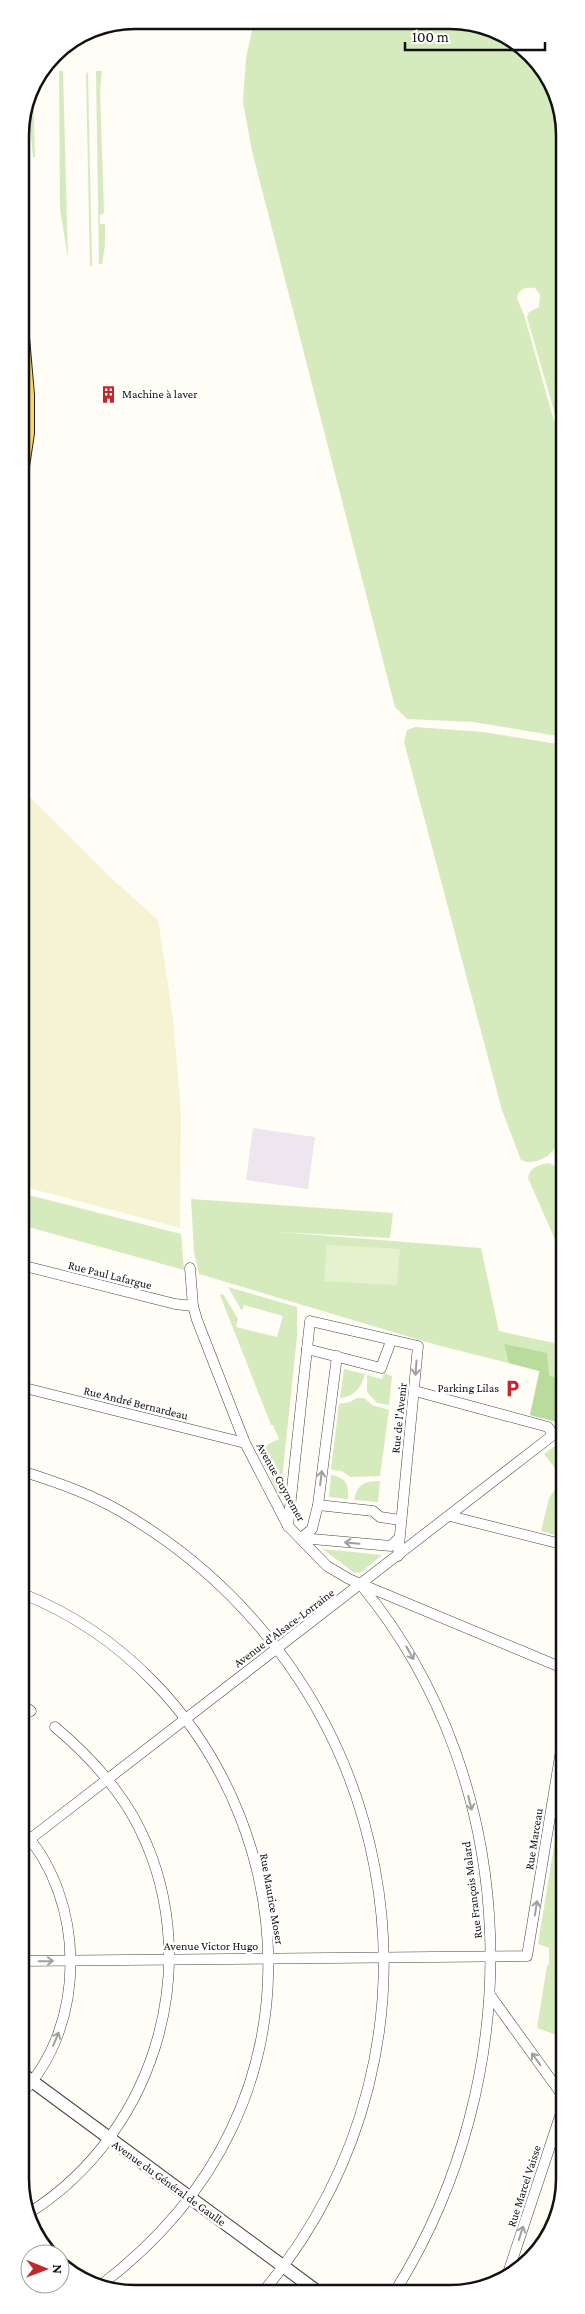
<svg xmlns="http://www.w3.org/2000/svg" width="585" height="2314" font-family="'Crimson Pro',serif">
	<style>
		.industrial { fill: #eee6ef }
		.farmland { fill: #f6f3d4 }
		.green { fill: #d5ebbd }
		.forest { fill: #b9dc9c }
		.pitch { fill: #e6f2cf }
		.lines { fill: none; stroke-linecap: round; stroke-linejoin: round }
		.minor-casing { stroke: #444; stroke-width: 11 }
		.tertiary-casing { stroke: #444; stroke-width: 14 }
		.primary-casing { stroke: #222; stroke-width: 18 }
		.minor { stroke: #fff; stroke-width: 10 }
		.tertiary { stroke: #fff; stroke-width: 12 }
		.primary { stroke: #f9d66b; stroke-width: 16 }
		.oneway { stroke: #a0a0a0 }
		.labels { text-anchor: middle; stroke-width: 5; stroke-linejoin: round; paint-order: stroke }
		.poi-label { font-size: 12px; fill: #111; stroke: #fff; text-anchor: start }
		.street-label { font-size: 12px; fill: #111; stroke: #fff }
		.rim { fill: none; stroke: #111; stroke-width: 2.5 }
	</style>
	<rect width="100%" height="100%" fill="#fffdf5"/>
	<polygon class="industrial" points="253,1128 315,1137 308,1189 246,1180"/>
	<polygon class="farmland" points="20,787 110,877 158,920 173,1017 181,1112 180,1228 21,1186"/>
	<g class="green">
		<path d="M 254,21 L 473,22 L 536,59 L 564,119 L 564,446 L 527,317 L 529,312 L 539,307 L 540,295 L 535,288 C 526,287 519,288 517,298 L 524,315 L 564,456 L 564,737 L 474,722 L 407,719 L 395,707 L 252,151 L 243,102 L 246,58 Z"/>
		<polygon points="59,71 63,71 68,259 60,209"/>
		<polygon points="88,71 92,266 90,266 86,75"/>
		<polygon points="96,71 102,71 100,91 104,213 100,215 100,224 105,224 105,245 102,264 99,264"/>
		<polygon points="33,84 35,157 33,157 27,99"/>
		<path d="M 415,727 L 483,732 L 564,745 L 564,1116 C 560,1136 559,1154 537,1161 C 530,1162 527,1163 521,1160 L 502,1110 L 404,742 L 407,730 Z"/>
		<path d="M 549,1163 L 560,1169 L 564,1183 L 564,1260 L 528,1178 C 531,1166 539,1165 549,1163 Z"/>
		<polygon points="21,1193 181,1234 184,1270 21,1225"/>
		<polygon points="191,1199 393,1213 390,1238 278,1232 481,1248 499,1331 554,1343 564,1366 564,1431 557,1422 530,1415 539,1371 433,1344 199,1274 194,1252"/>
		<polygon points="228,1287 297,1307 297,1337 280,1499 258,1449 279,1439 273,1425 271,1425 220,1295 223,1294 238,1319 236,1327 277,1337 283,1316 244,1305 242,1311"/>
		<path d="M 344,1369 L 365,1374 C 362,1387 354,1397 340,1398 Z"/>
		<polygon points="384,1373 392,1376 389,1405 377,1403 367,1392 367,1375 382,1379"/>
		<polygon points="357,1398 364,1398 372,1405 389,1410 380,1476 350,1477 342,1471 331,1470 339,1404 350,1402"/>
		<polygon points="564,1439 565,1538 541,1531 549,1498 563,1478 544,1454"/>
		<path d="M 331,1475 C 346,1477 349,1485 348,1499 L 329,1497 Z"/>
		<path d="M 380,1481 L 378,1502 L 354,1500 C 357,1484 365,1481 380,1481 Z"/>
		<polygon points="323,1549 382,1555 360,1573 353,1572"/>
		<polygon points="565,1779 565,2038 537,2028 547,1966 549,1964 549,1948 538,1944"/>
	</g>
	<polygon class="forest" points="504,1344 547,1353 549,1375 563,1382 564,1431 557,1422 530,1415 540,1371 509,1363"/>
	<polygon class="pitch" points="327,1245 400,1249 397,1285 324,1281"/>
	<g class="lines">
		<defs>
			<g id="minor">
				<polyline points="21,1265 175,1304 193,1306"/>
				<polyline points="190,1268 193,1306 197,1320 245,1443 288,1526 327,1566 349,1579 565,1669"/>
				<polyline points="307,1349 381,1368 391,1341"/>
				<polyline points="21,1387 245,1443"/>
				<path d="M 21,1471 C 54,1481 89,1493 120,1511 C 400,1673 472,2042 263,2292"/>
				<polyline points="318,1505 373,1511 380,1517 400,1520"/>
				<polyline points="450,1516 565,1545"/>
				<polyline points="288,1526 310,1321 418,1346 398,1556"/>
				<polyline points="301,1538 312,1529 318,1505 337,1356"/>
				<polyline points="301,1538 391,1546 398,1539"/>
				<path d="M 361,1585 C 525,1784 530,2077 394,2293"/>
				<path d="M 21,1593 C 228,1675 328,1928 231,2130 C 201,2193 156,2243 101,2285"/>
				<polyline points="21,1704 31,1711"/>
				<path d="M 21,1829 C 86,1898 88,2025 21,2094"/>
				<polyline points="21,1846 553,1435 548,1427 415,1391"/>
				<polyline points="21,1961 527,1956 565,1726"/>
				<polyline points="490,1995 565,2099"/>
				<path d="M 29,2213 C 159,2131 209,1954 134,1818 C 114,1783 86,1753 55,1727"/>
				<polyline points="506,2279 565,2101"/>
			</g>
			<polyline id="tertiary" points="21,2073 318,2292"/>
			<polyline id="primary" points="20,326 26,395 26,433 20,473"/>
		</defs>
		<use href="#minor" class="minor-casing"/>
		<use href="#tertiary" class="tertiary-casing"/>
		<use href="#primary" class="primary-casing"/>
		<use href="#minor" class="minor"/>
		<use href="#tertiary" class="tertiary"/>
		<use href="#primary" class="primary"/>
	</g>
	<defs><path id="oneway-shaft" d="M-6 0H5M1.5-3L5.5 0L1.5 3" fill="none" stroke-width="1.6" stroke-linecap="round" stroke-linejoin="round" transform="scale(1.25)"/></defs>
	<g class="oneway">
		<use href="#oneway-shaft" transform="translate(416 1368) rotate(94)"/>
		<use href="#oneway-shaft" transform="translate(321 1478) rotate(-83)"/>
		<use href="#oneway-shaft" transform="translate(352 1543) rotate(-175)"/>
		<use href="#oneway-shaft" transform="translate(410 1653) rotate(61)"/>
		<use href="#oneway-shaft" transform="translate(470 1803) rotate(76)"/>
		<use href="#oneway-shaft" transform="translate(536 1908) rotate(-81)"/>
		<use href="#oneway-shaft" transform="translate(46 1961) rotate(-1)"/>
		<use href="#oneway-shaft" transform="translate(56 2039) rotate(-67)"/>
		<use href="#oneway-shaft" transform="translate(536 2059) rotate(-126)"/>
		<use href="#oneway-shaft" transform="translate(521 2233) rotate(-72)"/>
	</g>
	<defs>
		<symbol id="building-bare" viewBox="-9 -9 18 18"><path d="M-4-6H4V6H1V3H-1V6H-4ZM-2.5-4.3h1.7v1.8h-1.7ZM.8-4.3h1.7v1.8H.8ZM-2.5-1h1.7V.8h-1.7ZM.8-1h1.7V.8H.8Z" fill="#c4262e" stroke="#fff" stroke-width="2.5" paint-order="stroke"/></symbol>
		<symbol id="parking-bare" viewBox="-9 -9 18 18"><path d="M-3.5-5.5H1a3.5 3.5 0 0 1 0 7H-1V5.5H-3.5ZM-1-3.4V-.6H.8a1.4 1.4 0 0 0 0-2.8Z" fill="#c4262e" stroke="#fff" stroke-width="2.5" paint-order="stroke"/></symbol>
	</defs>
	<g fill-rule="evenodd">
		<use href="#building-bare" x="96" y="382" width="25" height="25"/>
		<use href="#parking-bare" x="500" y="1376" width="25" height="25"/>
	</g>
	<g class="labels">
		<g class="poi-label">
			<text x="122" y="398">Machine à laver</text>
			<text x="499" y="1392" text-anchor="end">Parking Lilas</text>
		</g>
		<g class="street-label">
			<text transform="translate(110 1275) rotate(14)" y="4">Rue Paul Lafargue</text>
			<text transform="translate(136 1403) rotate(14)" y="4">Rue André Bernardeau</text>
			<text transform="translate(399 1418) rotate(-84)" y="4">Rue de l'Avenir</text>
			<text transform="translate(281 1482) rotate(61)" y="4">Avenue Guynemer</text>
			<text transform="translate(284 1628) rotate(-37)" y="4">Avenue d'Alsace-Lorraine</text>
			<text transform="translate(534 1839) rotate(-81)" y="4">Rue Marceau</text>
			<text transform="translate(472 1890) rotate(-97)" y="4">Rue François Malard</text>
			<text transform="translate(272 1899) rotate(80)" y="4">Rue Maurice Moser</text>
			<text x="211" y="1950">Avenue Victor Hugo</text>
			<text transform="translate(169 2183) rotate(36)" y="4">Avenue du Général de Gaulle</text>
			<text transform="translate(524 2186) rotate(-72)" y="4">Rue Marcel Vaisse</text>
		</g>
	</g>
	<path d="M0 0H585V2314H0ZM135 29H450A106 106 0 0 1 556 135V2179A106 106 0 0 1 450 2285H135A106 106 0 0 1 29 2179V135A106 106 0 0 1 135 29Z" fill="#fff" fill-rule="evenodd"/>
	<path class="rim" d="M135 29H450A106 106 0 0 1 556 135V2179A106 106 0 0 1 450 2285H135A106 106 0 0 1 29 2179V135A106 106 0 0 1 135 29Z"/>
	<g transform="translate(45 2269) rotate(91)"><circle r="24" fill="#ffffff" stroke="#a0a0a0"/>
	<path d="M0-4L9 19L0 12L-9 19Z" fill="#c4262e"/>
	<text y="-8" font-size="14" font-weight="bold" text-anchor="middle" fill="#111111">N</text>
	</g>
	<path d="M405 42v8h140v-8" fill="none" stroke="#111111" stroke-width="2.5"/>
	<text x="412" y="42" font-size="15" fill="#111111" stroke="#ffffff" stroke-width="4" paint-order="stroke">100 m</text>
</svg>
